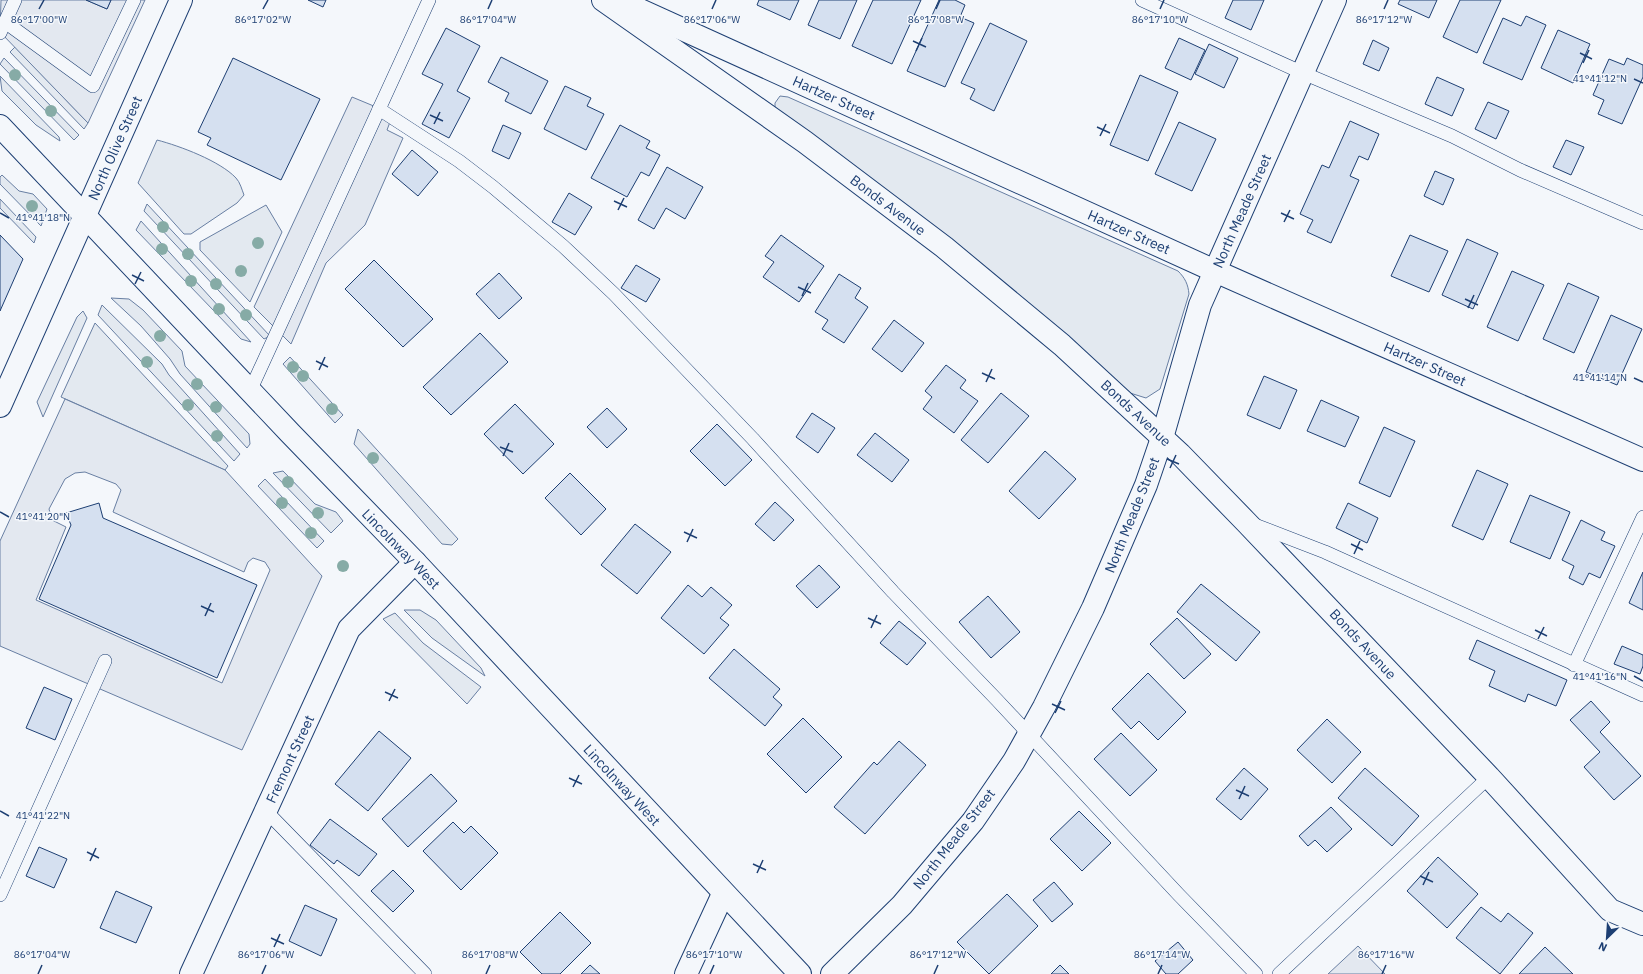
<svg xmlns="http://www.w3.org/2000/svg" width="1643" height="974" font-family="'IBM Plex Sans',sans-serif">
	<style>
		.green { fill: #e3e9f0; stroke: #687fa3 }
		.parking { fill: #e3e8f0; stroke: #687fa3; fill-rule: evenodd }
		.building { fill: #d5e0f0; stroke: #1d3f73 }
		.lines { fill: none; stroke-linecap: round; stroke-linejoin: round }
		.lane-casing { stroke: #1d3f73; stroke-width: 14 }
		.street-casing { stroke: #1d3f73; stroke-width: 24 }
		.secondary-casing { stroke: #1d3f73; stroke-width: 24 }
		.primary-casing { stroke: #1d3f73; stroke-width: 24 }
		.lane { stroke: #f4f7fb; stroke-width: 13 }
		.street { stroke: #f4f7fb; stroke-width: 22 }
		.secondary { stroke: #f4f7fb; stroke-width: 22 }
		.primary { stroke: #f4f7fb; stroke-width: 22 }
		.tree { fill: #86aba6 }
		.ticks { fill: none; stroke: #1d3f73; stroke-width: 1.5 }
		.labels { text-anchor: middle; stroke-width: 3; stroke-linejoin: round; paint-order: stroke }
		.street-label { font-size: 14px; fill: #1d3f73; stroke: #f4f7fb }
		.ticks-label { font-size: 10px; text-anchor: middle; fill: #1d3f73; stroke: #f4f7fb; stroke-width: 3; stroke-linejoin: round; paint-order: stroke }
	</style>
	<rect width="100%" height="100%" fill="#f4f7fb"/>
	<g class="green">
		<polygon points="15,47 88,123 84,129 10,52"/>
		<polygon points="4,58 79,135 74,140 0,64"/>
		<polygon points="0,76 59,137 60,141 36,125 2,91"/>
		<path d="M 780,96 L 788,97 L 1178,271 C 1185,278 1188,284 1189,294 L 1160,389 L 1146,398 L 1130,393 L 775,108 L 775,103 Z"/>
		<path d="M 157,140 C 180,146 220,161 236,178 C 240,182 242,190 244,195 L 237,203 L 191,234 L 184,234 L 138,183 Z"/>
		<polygon points="2,175 19,191 33,194 47,209 41,226 0,184 0,177"/>
		<polygon points="0,199 36,237 34,243 0,208"/>
		<polygon points="147,204 270,336 264,339 144,211"/>
		<polygon points="266,205 282,232 250,302 200,250 200,242"/>
		<polygon points="141,221 251,342 241,339 136,230"/>
		<polygon points="111,298 129,299 143,310 182,351 185,366 249,434 250,444 247,448 180,374 170,359 141,326"/>
		<polygon points="102,305 162,364 169,375 240,454 234,461 98,315"/>
		<polygon points="83,311 87,318 43,417 37,402 77,317"/>
		<polygon points="95,323 228,466 225,470 61,397"/>
		<polygon points="290,357 343,415 335,423 283,364"/>
		<polygon points="358,429 458,539 452,545 442,544 354,444"/>
		<polygon points="283,471 315,504 336,512 343,521 331,533 273,473"/>
		<polygon points="265,479 324,541 317,548 258,486"/>
		<polygon points="404,610 420,610 436,620 481,668 485,676 432,638"/>
		<polygon points="395,613 423,643 481,687 467,704 383,619"/>
	</g>
	<g class="parking">
		<polygon points="1,0 86,0 107,9 111,0 145,0 88,123 0,32"/>
		<polygon points="352,97 393,114 387,130 403,138 365,225 326,263 291,344 254,307"/>
		<path d="M 65,399 L 225,470 L 322,576 L 242,750 L 0,646 L 0,541 ZM 85,472 L 116,484 L 121,490 L 113,512 L 244,572 L 248,562 L 253,558 L 265,562 L 270,570 L 222,683 L 36,600 L 66,527 L 52,520 L 49,509 L 65,479 L 75,473 Z"/>
		<polygon points="1358,946 1385,974 1328,974"/>
	</g>
	<g class="building">
		<polygon points="86,0 111,0 107,9"/>
		<polygon points="308,0 326,0 323,7"/>
		<polygon points="759,0 799,0 790,20 757,5"/>
		<polygon points="819,0 857,0 840,39 808,25"/>
		<polygon points="873,0 921,0 892,64 852,46"/>
		<polygon points="939,0 955,0 965,5 960,17 974,23 945,87 907,71"/>
		<polygon points="1233,0 1264,0 1251,30 1225,18"/>
		<polygon points="1400,0 1437,0 1429,18 1398,4"/>
		<polygon points="1460,0 1501,0 1477,53 1443,37"/>
		<polygon points="1526,16 1546,25 1522,80 1483,63 1503,18 1521,26"/>
		<polygon points="990,23 1027,41 994,111 970,99 975,89 961,83"/>
		<polygon points="446,28 480,46 457,91 470,98 449,138 422,124 443,84 422,74"/>
		<polygon points="1558,30 1590,44 1573,83 1541,68"/>
		<polygon points="1179,38 1205,50 1191,80 1165,68"/>
		<polygon points="1373,40 1389,48 1379,71 1363,64"/>
		<polygon points="1209,44 1238,58 1224,88 1195,74"/>
		<polygon points="501,57 548,81 531,114 505,101 509,93 488,82"/>
		<polygon points="233,58 320,99 281,180 207,145 211,138 198,132"/>
		<polygon points="1627,58 1643,65 1643,77 1622,124 1598,114 1604,100 1593,95 1609,59 1624,65"/>
		<polygon points="1140,75 1178,92 1148,161 1110,145"/>
		<polygon points="1437,77 1464,89 1452,116 1425,104"/>
		<polygon points="565,86 591,98 587,106 604,114 586,150 544,129"/>
		<polygon points="1488,102 1509,111 1496,139 1475,129"/>
		<polygon points="1350,121 1379,134 1368,160 1359,156 1350,176 1359,180 1331,243 1307,232 1313,220 1300,214 1322,165 1329,168"/>
		<polygon points="1179,122 1216,139 1192,191 1155,174"/>
		<polygon points="503,125 521,133 509,159 492,151"/>
		<polygon points="620,125 650,141 646,148 660,155 649,176 641,172 627,197 591,178"/>
		<polygon points="1566,140 1584,147 1571,175 1553,167"/>
		<polygon points="412,150 438,172 418,196 392,174"/>
		<polygon points="667,167 703,187 685,219 666,208 654,229 638,220"/>
		<polygon points="1435,171 1454,179 1443,205 1424,196"/>
		<polygon points="569,193 592,207 575,235 552,222"/>
		<polygon points="0,235 23,259 0,311"/>
		<polygon points="781,235 824,266 799,302 763,277 774,262 765,256"/>
		<polygon points="1410,235 1448,251 1429,292 1391,276"/>
		<polygon points="1467,239 1498,253 1473,309 1442,295"/>
		<polygon points="374,260 433,319 403,347 345,289"/>
		<polygon points="636,265 660,279 646,302 621,288"/>
		<polygon points="1512,271 1544,285 1518,341 1487,327"/>
		<polygon points="499,273 522,298 499,319 476,294"/>
		<polygon points="839,274 861,288 855,298 868,307 844,343 822,329 828,320 815,312"/>
		<polygon points="1568,283 1599,297 1574,353 1543,339"/>
		<polygon points="1611,315 1642,329 1617,385 1586,372"/>
		<polygon points="894,320 924,343 902,372 872,349"/>
		<polygon points="480,333 508,362 451,415 423,387"/>
		<polygon points="946,365 966,380 960,388 978,401 954,433 923,409 932,397 925,391"/>
		<polygon points="1264,376 1297,390 1280,429 1247,415"/>
		<polygon points="1001,393 1029,416 988,463 961,440"/>
		<polygon points="1321,400 1359,417 1345,447 1307,431"/>
		<polygon points="515,404 554,444 523,474 484,434"/>
		<polygon points="607,408 627,429 607,448 587,427"/>
		<polygon points="812,413 835,428 818,453 796,437"/>
		<polygon points="717,424 752,460 725,486 690,451"/>
		<polygon points="1384,427 1415,441 1390,497 1359,483"/>
		<polygon points="875,433 909,460 892,482 857,455"/>
		<polygon points="1045,451 1076,479 1039,519 1009,491"/>
		<polygon points="1477,470 1508,484 1483,540 1452,526"/>
		<polygon points="570,473 606,509 581,535 545,498"/>
		<polygon points="1530,495 1570,512 1550,559 1510,542"/>
		<polygon points="775,502 794,520 774,541 755,524"/>
		<polygon points="99,503 103,518 257,585 217,678 39,599 71,525 66,513"/>
		<polygon points="1348,503 1378,518 1367,543 1336,528"/>
		<polygon points="1581,520 1605,532 1601,540 1615,546 1600,578 1589,573 1583,585 1569,578 1574,566 1562,560"/>
		<polygon points="635,524 671,552 637,594 601,565"/>
		<polygon points="819,565 840,587 817,608 796,586"/>
		<polygon points="1643,572 1643,610 1629,603"/>
		<polygon points="1201,584 1260,632 1236,661 1177,612"/>
		<polygon points="688,585 702,597 711,587 732,605 720,618 729,625 704,654 661,618"/>
		<polygon points="988,596 1020,632 991,658 959,622"/>
		<polygon points="1177,618 1211,654 1184,679 1150,644"/>
		<polygon points="899,621 926,643 907,665 880,643"/>
		<polygon points="1477,640 1567,680 1556,706 1528,694 1525,702 1489,686 1495,671 1469,659"/>
		<polygon points="1622,646 1643,655 1643,666 1640,674 1614,664"/>
		<polygon points="734,649 780,689 773,697 782,705 765,726 709,678"/>
		<polygon points="1148,673 1186,712 1158,740 1139,721 1131,729 1112,709"/>
		<polygon points="44,687 72,699 55,740 26,728"/>
		<polygon points="1591,701 1610,722 1600,732 1641,776 1614,800 1584,767 1600,752 1570,720"/>
		<polygon points="803,718 842,757 806,793 767,754"/>
		<polygon points="1327,719 1361,752 1332,783 1297,750"/>
		<polygon points="379,731 411,758 368,811 335,784"/>
		<polygon points="1121,733 1157,770 1130,796 1094,759"/>
		<polygon points="899,741 926,765 865,834 834,807 874,762 877,765"/>
		<polygon points="1244,768 1268,789 1241,820 1216,799"/>
		<polygon points="1365,768 1419,816 1392,846 1338,798"/>
		<polygon points="431,774 457,801 408,847 382,819"/>
		<polygon points="1331,807 1352,829 1327,852 1315,840 1308,846 1299,836"/>
		<polygon points="1079,811 1111,843 1082,871 1050,839"/>
		<polygon points="330,819 377,854 359,876 337,860 334,864 310,845"/>
		<polygon points="453,822 464,833 471,826 498,853 461,890 423,851"/>
		<polygon points="39,847 67,859 54,888 26,876"/>
		<polygon points="1438,857 1478,894 1447,928 1407,891"/>
		<polygon points="393,870 414,891 393,912 371,891"/>
		<polygon points="1054,882 1073,904 1052,922 1033,900"/>
		<polygon points="116,891 152,907 136,943 100,928"/>
		<polygon points="1007,894 1038,926 989,974 957,942"/>
		<polygon points="305,905 337,919 321,956 289,941"/>
		<polygon points="1481,907 1501,922 1508,913 1533,933 1500,974 1456,938"/>
		<polygon points="560,912 591,943 560,974 542,974 520,952"/>
		<polygon points="1178,942 1193,960 1178,974 1166,974 1155,961"/>
		<polygon points="1545,947 1573,974 1519,974"/>
		<polygon points="590,965 600,974 581,974"/>
		<polygon points="1060,965 1069,974 1051,974"/>
	</g>
	<g class="lines">
		<defs>
			<g id="lane">
				<polyline points="1142,0 1303,73 1452,136 1520,170 1643,223"/>
				<polyline points="5,22 93,86 134,0"/>
				<polyline points="0,33 15,0"/>
				<polyline points="379,109 459,161 493,187 563,246 614,294 753,439 893,592 997,700 1179,895 1256,974"/>
				<polyline points="250,391 429,0"/>
				<polyline points="1255,525 1325,552 1643,695"/>
				<polyline points="1574,665 1643,517"/>
				<polyline points="266,811 425,974"/>
				<polyline points="0,895 105,661"/>
				<polyline points="1279,974 1489,777"/>
			</g>
			<g id="street">
				<polyline points="603,0 805,142 944,247 1062,345 1180,454 1247,523 1489,777 1610,910 1643,924"/>
				<polyline points="629,5 1215,271 1643,460"/>
				<polyline points="191,974 349,629 415,562"/>
				<polyline points="686,974 723,894"/>
				<polyline points="832,974 902,905 973,821 1014,761 1044,707 1093,608 1146,485 1162,438 1200,305 1335,0"/>
			</g>
			<polyline id="secondary" points="0,406 181,0"/>
			<polyline id="primary" points="0,126 290,433 415,562 800,974"/>
		</defs>
		<use href="#lane" class="lane-casing"/>
		<use href="#street" class="street-casing"/>
		<use href="#secondary" class="secondary-casing"/>
		<use href="#primary" class="primary-casing"/>
		<use href="#lane" class="lane"/>
		<use href="#street" class="street"/>
		<use href="#secondary" class="secondary"/>
		<use href="#primary" class="primary"/>
	</g>
	<g class="tree">
		<circle cx="15" cy="75" r="6"/>
		<circle cx="51" cy="111" r="6"/>
		<circle cx="32" cy="206" r="6"/>
		<circle cx="163" cy="227" r="6"/>
		<circle cx="258" cy="243" r="6"/>
		<circle cx="162" cy="249" r="6"/>
		<circle cx="188" cy="254" r="6"/>
		<circle cx="241" cy="271" r="6"/>
		<circle cx="191" cy="281" r="6"/>
		<circle cx="216" cy="284" r="6"/>
		<circle cx="219" cy="309" r="6"/>
		<circle cx="246" cy="315" r="6"/>
		<circle cx="160" cy="336" r="6"/>
		<circle cx="147" cy="362" r="6"/>
		<circle cx="293" cy="367" r="6"/>
		<circle cx="303" cy="376" r="6"/>
		<circle cx="197" cy="384" r="6"/>
		<circle cx="188" cy="405" r="6"/>
		<circle cx="216" cy="407" r="6"/>
		<circle cx="332" cy="409" r="6"/>
		<circle cx="217" cy="436" r="6"/>
		<circle cx="373" cy="458" r="6"/>
		<circle cx="288" cy="482" r="6"/>
		<circle cx="282" cy="503" r="6"/>
		<circle cx="318" cy="513" r="6"/>
		<circle cx="311" cy="533" r="6"/>
		<circle cx="343" cy="566" r="6"/>
	</g>
	<path class="ticks" d="M 39,9 L 44,0M 263,9 L 268,0M 488,9 L 492,0M 712,9 L 716,0M 936,9 L 940,0M 1160,9 L 1164,0M 1384,9 L 1388,0M 913,41 L 926,47M 916,51 L 922,38M 1580,53 L 1592,59M 1583,63 L 1589,50M 1634,79 L 1643,83M 430,115 L 443,121M 434,124 L 440,112M 1097,127 L 1110,133M 1100,136 L 1106,124M 614,201 L 627,207M 618,210 L 624,198M 0,213 L 9,218M 1281,213 L 1294,219M 1284,222 L 1290,210M 132,275 L 144,281M 135,284 L 141,272M 798,287 L 811,293M 802,296 L 808,283M 1465,299 L 1478,305M 1468,308 L 1474,295M 316,361 L 328,367M 319,370 L 325,357M 982,373 L 995,379M 1634,378 L 1643,382M 986,382 L 992,369M 500,447 L 513,452M 503,456 L 509,443M 1167,459 L 1179,464M 1170,468 L 1176,455M 0,512 L 9,517M 684,532 L 697,538M 687,542 L 693,529M 1351,544 L 1363,550M 1354,554 L 1360,541M 201,606 L 214,612M 205,616 L 211,603M 868,618 L 881,624M 871,628 L 877,615M 1535,630 L 1547,636M 1538,639 L 1544,627M 1634,676 L 1643,681M 385,692 L 398,698M 389,701 L 395,689M 1052,704 L 1065,710M 1055,713 L 1061,701M 569,778 L 582,784M 573,787 L 579,775M 1236,790 L 1249,796M 1239,799 L 1245,786M 0,811 L 9,816M 87,852 L 99,858M 90,861 L 96,848M 753,864 L 766,870M 757,873 L 763,860M 1420,876 L 1433,882M 1423,885 L 1429,872M 271,938 L 284,944M 274,947 L 280,934M 38,974 L 42,965M 262,974 L 266,965M 486,974 L 490,965M 710,974 L 714,965M 934,974 L 938,965M 1158,974 L 1162,965M 1382,974 L 1386,965"/>
	<g class="labels">
		<g class="street-label">
			<text transform="translate(834 98) rotate(24)" y="5">Hartzer Street</text>
			<text transform="translate(115 148) rotate(-66)" y="5">North Olive Street</text>
			<text transform="translate(888 205) rotate(37)" y="5">Bonds Avenue</text>
			<text transform="translate(1242 211) rotate(-66)" y="5">North Meade Street</text>
			<text transform="translate(1129 232) rotate(24)" y="5">Hartzer Street</text>
			<text transform="translate(1425 364) rotate(24)" y="5">Hartzer Street</text>
			<text transform="translate(1136 413) rotate(43)" y="5">Bonds Avenue</text>
			<text transform="translate(1132 515) rotate(-68)" y="5">North Meade Street</text>
			<text transform="translate(401 549) rotate(46)" y="5">Lincolnway West</text>
			<text transform="translate(1363 644) rotate(47)" y="5">Bonds Avenue</text>
			<text transform="translate(290 759) rotate(-65)" y="5">Fremont Street</text>
			<text transform="translate(622 785) rotate(47)" y="5">Lincolnway West</text>
			<text transform="translate(954 839) rotate(-52)" y="5">North Meade Street</text>
		</g>
	</g>
	<g class="ticks-label">
		<text x="39" y="23">86°17'00"W</text>
		<text x="488" y="23">86°17'04"W</text>
		<text x="712" y="23">86°17'06"W</text>
		<text x="936" y="23">86°17'08"W</text>
		<text x="1160" y="23">86°17'10"W</text>
		<text x="1384" y="23">86°17'12"W</text>
		<text x="263" y="23">86°17'02"W</text>
		<text x="1600" y="82">41°41'12"N</text>
		<text x="43" y="221">41°41'18"N</text>
		<text x="1600" y="381">41°41'14"N</text>
		<text x="43" y="520">41°41'20"N</text>
		<text x="1600" y="680">41°41'16"N</text>
		<text x="43" y="819">41°41'22"N</text>
		<text x="42" y="958">86°17'04"W</text>
		<text x="266" y="958">86°17'06"W</text>
		<text x="490" y="958">86°17'08"W</text>
		<text x="714" y="958">86°17'10"W</text>
		<text x="938" y="958">86°17'12"W</text>
		<text x="1162" y="958">86°17'14"W</text>
		<text x="1386" y="958">86°17'16"W</text>
	</g>
	<g transform="translate(1607 938) rotate(205)" stroke="#f4f7fb" stroke-width="3" paint-order="stroke">
	<path d="M0-3L7 15L0 10L-7 15Z" fill="#1d3f73"/>
	<text y="-6" font-size="11" font-weight="bold" text-anchor="middle" fill="#1d3f73">N</text>
	</g>
</svg>
